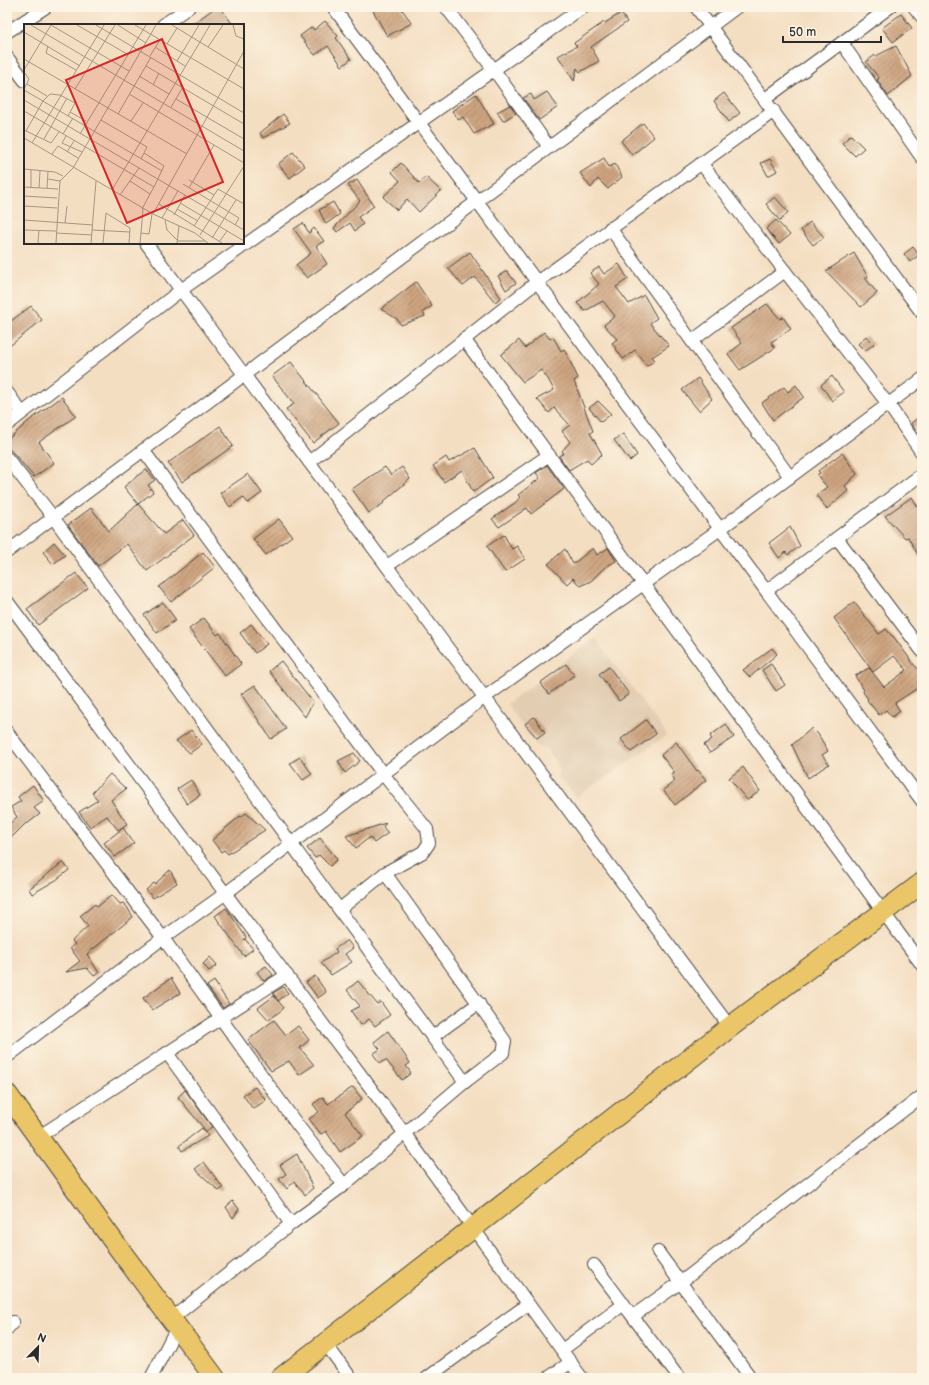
<svg xmlns="http://www.w3.org/2000/svg" width="929" height="1385" font-family="'Balsamiq Sans',sans-serif">
	<style>
		.built { fill: #e2cdb2 }
		.building { fill: url(#building-hatch) }
		.lines { fill: none; stroke-linecap: round; stroke-linejoin: round }
		.street-casing { stroke: #494642; stroke-width: 14 }
		.primary-casing { stroke: #494642; stroke-width: 22 }
		.street { stroke: #fff; stroke-width: 12 }
		.primary { stroke: #eac669; stroke-width: 20 }
		.inset-road { fill: none; stroke: #a49685; stroke-width: 1 }
		.view { fill: #d62828; fill-opacity: 0.15; stroke: #d62828; stroke-width: 2 }
		.inset-edge { fill: none; stroke: #2b2b2b; stroke-width: 2 }
	</style>
	<defs>
		<pattern id="building-hatch" width="6" height="6" patternUnits="userSpaceOnUse"><rect width="6" height="6" fill="#cda480"/><path d="M-1 1l2-2M0 6l6-6M5 7l2-2" fill="none" stroke="#a78669"/></pattern>
	</defs>
	<rect width="100%" height="100%" fill="#fcf5e5"/>
	<filter id="ink" filterUnits="userSpaceOnUse"><feTurbulence type="fractalNoise" baseFrequency=".025" numOctaves="2"/><feDisplacementMap in="SourceGraphic" scale="8" xChannelSelector="R" yChannelSelector="G"/><feConvolveMatrix kernelMatrix="1 2 1 2 8 2 1 2 1" color-interpolation-filters="sRGB"/></filter>
	<filter id="wash" filterUnits="userSpaceOnUse"><feTurbulence type="fractalNoise" baseFrequency=".012" numOctaves="4" result="noise"/><feDisplacementMap in="SourceGraphic" scale="16" xChannelSelector="R" yChannelSelector="G"/><feGaussianBlur stdDeviation="0.9" result="paint"/><feColorMatrix in="noise" values="0 0 0 0 0 0 0 0 0 0 0 0 0 0 0 0 0 1.4 0 .05"/><feComposite in="paint" operator="in"/></filter>
	<g filter="url(#wash)">
		<rect width="100%" height="100%" fill="#f4dec1"/>
		<polygon class="built" points="595,638 667,735 577,797 558,776 560,769 547,749 537,747 507,704"/>
		<g id="blocks">
			<g class="building">
				<polygon points="216,7 220,7 233,25 191,25"/>
				<polygon points="371,7 400,7 412,23 387,36"/>
				<polygon points="621,13 627,22 591,47 599,61 580,72 577,68 574,81 558,56 577,46 574,43 604,22 605,23"/>
				<polygon points="901,14 912,28 893,42 882,28"/>
				<polygon points="325,21 338,36 336,38 351,59 342,66 328,46 315,55 300,36 312,27 314,30"/>
				<polygon points="896,46 912,76 888,96 877,80 879,78 866,62 875,55 876,56"/>
				<polygon points="547,92 558,107 539,120 523,98 531,94 534,100"/>
				<polygon points="724,93 740,113 729,122 714,101"/>
				<polygon points="476,94 494,124 474,134 463,117 459,120 452,111"/>
				<polygon points="510,105 516,113 503,121 497,112"/>
				<polygon points="283,114 290,123 263,138 260,133"/>
				<polygon points="643,123 654,137 632,155 621,141"/>
				<polygon points="851,135 864,148 855,156 842,143"/>
				<polygon points="293,152 305,166 290,178 278,164"/>
				<polygon points="604,158 609,167 615,164 622,177 608,189 598,179 591,188 580,173"/>
				<polygon points="770,159 777,171 768,176 761,163"/>
				<polygon points="401,163 419,183 426,177 441,191 419,212 407,199 397,210 383,197 400,181 392,172"/>
				<polygon points="357,180 374,206 358,217 363,224 355,231 350,223 337,232 334,228 360,201 348,185"/>
				<polygon points="775,197 788,212 780,221 766,204"/>
				<polygon points="333,202 340,214 326,224 319,210"/>
				<polygon points="776,220 790,235 779,244 766,229"/>
				<polygon points="810,222 824,237 813,245 801,230"/>
				<polygon points="303,223 309,233 314,228 324,241 316,246 327,264 307,278 296,265 311,253 294,229"/>
				<polygon points="913,247 919,255 910,262 904,254"/>
				<polygon points="470,252 501,298 495,302 475,277 463,286 448,268"/>
				<polygon points="854,253 868,277 865,278 877,293 861,307 826,271"/>
				<polygon points="619,264 628,279 616,287 629,304 644,295 657,318 650,323 669,346 652,357 655,360 647,366 635,350 623,359 612,343 617,339 604,325 615,316 603,301 585,311 577,303 599,284 590,273 599,267 604,274"/>
				<polygon points="507,271 516,283 506,290 498,276"/>
				<polygon points="416,282 432,306 423,312 425,316 401,325 397,319 381,309"/>
				<polygon points="767,304 780,319 783,317 791,329 771,342 775,348 740,370 728,354 742,343 731,328"/>
				<polygon points="31,306 42,320 7,348 7,324"/>
				<polygon points="544,332 550,339 553,337 561,351 564,349 578,378 574,381 593,431 590,433 602,454 591,464 587,459 569,470 559,456 564,453 562,451 570,442 562,431 570,425 554,408 549,413 537,399 554,390 548,379 541,370 523,382 501,355 519,340 525,348"/>
				<polygon points="866,336 874,344 865,351 858,344"/>
				<polygon points="291,362 339,423 313,443 286,409 294,404 272,376"/>
				<polygon points="832,376 844,392 832,401 821,385"/>
				<polygon points="698,378 712,399 699,411 682,390"/>
				<polygon points="796,385 804,397 773,420 762,403 784,387 788,392"/>
				<polygon points="62,397 76,416 39,442 54,463 34,477 7,446 7,440 30,420"/>
				<polygon points="598,401 611,414 601,422 589,408"/>
				<polygon points="922,415 922,440 911,423"/>
				<polygon points="220,426 233,446 182,482 168,463"/>
				<polygon points="623,434 637,455 630,461 614,440"/>
				<polygon points="475,448 493,478 473,492 462,470 444,482 433,466 446,457 449,462"/>
				<polygon points="842,453 857,474 845,486 848,491 827,509 816,495 827,487 817,475 820,473 818,471"/>
				<polygon points="547,465 564,489 531,514 527,508 499,527 492,519 516,502 520,497 518,495 540,478 536,473"/>
				<polygon points="385,467 391,475 402,467 410,479 383,502 384,503 369,513 352,489"/>
				<polygon points="146,469 155,480 148,485 153,492 138,504 124,487"/>
				<polygon points="248,474 262,493 248,503 243,497 230,507 220,493"/>
				<polygon points="912,497 922,514 922,562 908,537 905,538 885,516"/>
				<polygon points="138,504 164,534 183,520 194,535 147,571 127,544 98,566 68,525 91,508 109,531"/>
				<polygon points="279,519 292,536 266,555 253,539"/>
				<polygon points="790,527 800,546 788,555 786,552 779,558 769,543"/>
				<polygon points="504,535 512,549 517,546 525,559 505,572 487,546"/>
				<polygon points="54,542 65,555 53,564 43,552"/>
				<polygon points="593,548 597,555 608,548 616,561 604,568 591,581 580,586 573,578 567,584 548,564 565,549 573,564"/>
				<polygon points="203,552 215,567 171,602 159,587"/>
				<polygon points="76,573 88,588 38,625 27,609"/>
				<polygon points="163,602 176,620 157,633 144,615"/>
				<polygon points="854,602 879,634 886,629 892,636 893,636 915,666 922,672 922,685 895,703 900,711 892,717 886,710 879,715 867,700 868,699 863,692 864,690 855,676 869,668 884,687 907,670 894,656 873,672 834,618"/>
				<polygon points="204,618 217,635 220,633 241,664 225,676 189,629"/>
				<polygon points="251,624 267,644 255,653 240,633"/>
				<polygon points="772,648 777,654 750,677 743,670"/>
				<polygon points="281,661 313,702 305,717 269,671"/>
				<polygon points="566,664 574,675 549,694 540,683"/>
				<polygon points="771,664 785,685 776,691 762,670"/>
				<polygon points="609,667 629,694 619,701 599,674"/>
				<polygon points="255,685 286,729 271,739 241,694"/>
				<polygon points="534,717 545,732 537,738 525,724"/>
				<polygon points="646,720 656,734 631,752 621,739"/>
				<polygon points="726,724 734,737 710,753 704,745 712,739 710,736"/>
				<polygon points="812,728 818,734 828,751 822,755 829,764 808,778 792,745"/>
				<polygon points="191,730 202,744 190,753 176,741"/>
				<polygon points="676,742 697,771 698,770 706,780 675,805 663,790 675,781 672,775 675,773 661,755"/>
				<polygon points="354,753 360,761 345,773 338,761"/>
				<polygon points="300,757 312,774 303,780 290,763"/>
				<polygon points="743,767 760,791 747,800 729,778"/>
				<polygon points="110,774 126,789 111,800 127,824 118,830 107,816 90,827 79,812 98,800 92,793"/>
				<polygon points="191,780 200,795 187,804 177,789"/>
				<polygon points="33,785 44,801 34,808 40,814 27,824 26,823 7,842 7,826 17,817 11,807 21,801 18,797"/>
				<polygon points="246,813 265,830 228,854 224,850 221,852 212,840 240,816 241,817"/>
				<polygon points="386,823 383,827 388,833 374,843 370,837 356,848 346,836"/>
				<polygon points="123,828 134,843 115,857 104,843"/>
				<polygon points="320,838 337,859 330,866 319,855 315,858 307,848"/>
				<polygon points="63,862 69,870 56,880 32,894 29,889"/>
				<polygon points="170,870 177,883 153,898 146,890 154,883 155,884"/>
				<polygon points="112,895 120,904 123,903 127,907 133,917 87,954 99,973 94,976 87,968 66,972 80,961 70,948 75,944 72,941 88,926 80,916 95,904 97,907"/>
				<polygon points="226,908 246,937 244,940 245,939 253,949 244,956 215,916"/>
				<polygon points="347,940 353,948 345,954 352,962 331,975 321,963 337,952 335,949"/>
				<polygon points="210,957 217,965 209,971 203,964"/>
				<polygon points="266,966 273,975 264,981 257,972"/>
				<polygon points="315,976 326,992 318,998 306,982"/>
				<polygon points="171,978 180,993 152,1010 143,998"/>
				<polygon points="214,981 229,1004 223,1008 207,986"/>
				<polygon points="358,981 377,1004 381,1002 390,1015 375,1026 369,1019 361,1025 351,1011 360,1006 347,990"/>
				<polygon points="283,987 288,993 278,1001 273,993"/>
				<polygon points="274,996 284,1008 269,1020 258,1008"/>
				<polygon points="274,1020 286,1035 298,1026 309,1040 300,1048 314,1065 299,1075 289,1061 271,1071 248,1040"/>
				<polygon points="388,1031 410,1063 406,1066 411,1073 402,1080 386,1060 380,1063 373,1054 380,1049 374,1042"/>
				<polygon points="255,1087 266,1100 253,1109 243,1095"/>
				<polygon points="353,1087 362,1099 345,1113 363,1136 340,1152 326,1131 321,1134 309,1119 319,1112 313,1104 323,1097 328,1104"/>
				<polygon points="185,1090 212,1127 206,1131 178,1097"/>
				<polygon points="202,1128 208,1136 182,1151 179,1146"/>
				<polygon points="297,1154 313,1188 305,1195 294,1181 287,1189 279,1179 286,1174 280,1165"/>
				<polygon points="204,1162 223,1188 219,1191 195,1169"/>
				<polygon points="233,1201 239,1209 233,1218 226,1207"/>
			</g>
		</g>
	</g>
	<g filter="url(#ink)">
		<use href="#blocks" fill-opacity="0" stroke="#494642" stroke-width="1"/>
		<g class="lines">
			<defs>
				<g id="street">
					<polyline points="333,7 922,801"/>
					<polyline points="446,7 494,70 549,147"/>
					<polyline points="696,7 922,313"/>
					<polyline points="914,7 922,17"/>
					<polyline points="163,25 189,7"/>
					<polyline points="7,32 46,7"/>
					<polyline points="842,43 922,158"/>
					<polyline points="7,57 25,81"/>
					<polyline points="765,99 890,7"/>
					<polyline points="701,163 888,404 922,453"/>
					<polyline points="610,228 790,477"/>
					<polyline points="146,243 730,1027"/>
					<polyline points="464,339 922,965"/>
					<polyline points="692,341 785,271"/>
					<polyline points="7,392 22,413"/>
					<polyline points="7,425 181,290 583,7"/>
					<polyline points="143,450 383,774 427,829 429,843 423,852 385,873 340,909"/>
					<polyline points="7,458 53,517 465,1082"/>
					<polyline points="309,462 537,282 774,111"/>
					<polyline points="837,538 922,651"/>
					<polyline points="7,552 737,7"/>
					<polyline points="387,566 549,455"/>
					<polyline points="766,591 922,474"/>
					<polyline points="7,601 405,1134 582,1378"/>
					<polyline points="7,732 163,938 296,1123 344,1185"/>
					<polyline points="432,1037 479,1003"/>
					<polyline points="167,1053 291,1224 344,1185 465,1082 503,1053 505,1041 385,873"/>
					<polyline points="7,1057 163,938 226,893 485,697 720,529 922,379"/>
					<polyline points="38,1137 287,975"/>
					<polyline points="658,1252 751,1378"/>
					<polyline points="594,1265 679,1378"/>
					<polyline points="633,1316 681,1282 922,1096"/>
					<polyline points="171,1319 291,1224"/>
					<polyline points="7,1329 13,1322"/>
					<polyline points="325,1343 351,1378"/>
					<polyline points="562,1350 624,1304"/>
					<polyline points="151,1378 177,1327"/>
					<polyline points="427,1378 528,1304"/>
					<polyline points="548,1378 571,1362"/>
				</g>
				<g id="primary">
					<polyline points="7,1094 114,1242 215,1378"/>
					<polyline points="281,1378 730,1027 922,883"/>
				</g>
			</defs>
			<use href="#street" class="street-casing"/>
			<use href="#primary" class="primary-casing"/>
			<use href="#street" class="street"/>
			<use href="#primary" class="primary"/>
		</g>
	</g>
	<g transform="translate(24 24)">
		<rect width="220" height="220" fill="#f4dec1"/>
		<path class="inset-road" d="M 7,1 L 220,127M 27,1 L 105,47M 53,1 L 103,30M 72,1 L 220,89M 94,1 L 122,19M 111,1 L 220,65M 148,1 L 220,45M 209,1 L 212,12 L 220,15M 0,8 L 56,42M 143,20 L 153,4M 24,22 L 22,29 L 52,46M 131,23 L 161,42M 184,23 L 199,1M 126,32 L 136,16M 0,35 L 163,130M 153,37 L 175,1M 122,42 L 220,100M 0,46 L 27,1M 0,48 L 5,55 L 0,65M 115,52 L 145,70M 3,60 L 23,72M 129,61 L 135,49M 51,65 L 91,1M 0,66 L 138,147M 105,70 L 220,139M 152,75 L 220,115M 0,76 L 220,206M 147,83 L 159,63M 0,87 L 130,163M 46,88 L 62,97M 94,90 L 127,33M 77,96 L 123,123 L 117,135M 107,97 L 119,79M 0,106 L 27,119 L 35,108M 2,107 L 19,77 L 26,70 L 36,71 L 51,79 L 44,92M 39,110 L 49,94M 56,110 L 122,1M 42,112 L 38,119 L 58,128M 0,114 L 129,190 L 220,27M 20,115 L 43,74M 8,119 L 80,1M 43,128 L 50,117M 28,130 L 34,122 L 54,134M 0,145 L 31,148 L 39,152M 24,155 L 36,157M 165,156 L 190,171M 106,157 L 126,170 L 130,163 L 140,142 L 120,129M 159,160 L 215,194 L 211,201M 0,163 L 34,165M 7,163 L 7,146M 15,164 L 16,147M 23,164 L 24,147M 165,164 L 190,121M 88,166 L 186,1M 96,171 L 115,144M 0,172 L 33,174M 156,179 L 220,217M 135,180 L 198,219M 0,182 L 33,184M 118,185 L 126,170M 153,185 L 174,197M 129,190 L 171,209 L 184,219M 150,191 L 161,171M 138,194 L 154,167M 0,196 L 69,201M 141,196 L 143,206 L 154,217 L 181,217M 41,199 L 43,182M 170,202 L 194,165 L 220,180M 0,206 L 32,207M 68,206 L 106,208M 32,209 L 68,211M 117,209 L 119,185M 176,211 L 220,142M 188,214 L 212,176M 195,218 L 203,207M 14,219 L 15,206M 32,219 L 36,157 L 49,144 L 132,1M 67,219 L 72,157M 79,219 L 82,189 L 106,204 L 105,219M 116,219 L 117,209 L 125,210 L 128,190M 153,219 L 155,202"/>
		<path class="view" d="M 138,15 L 199,158 L 103,199 L 42,56 Z"/>
		<rect width="220" height="220" class="inset-edge"/>
	</g>
	<rect width="929" height="1385" fill="none" stroke="#fcf5e5" stroke-width="24"/>
	<g transform="translate(38 1347) rotate(23)" stroke="#fcf5e5" stroke-width="3" paint-order="stroke">
	<path d="M0-3L7 15L0 10L-7 15Z" fill="#2b2b2b"/>
	<text y="-6" font-size="11" font-weight="bold" text-anchor="middle" fill="#2b2b2b">N</text>
	</g>
	<path d="M783 36v6h98v-6" fill="none" stroke="#2b2b2b" stroke-width="2"/>
	<text x="789" y="36" font-size="12" fill="#2b2b2b" stroke="#fcf5e5" stroke-width="3" paint-order="stroke">50 m</text>
</svg>
